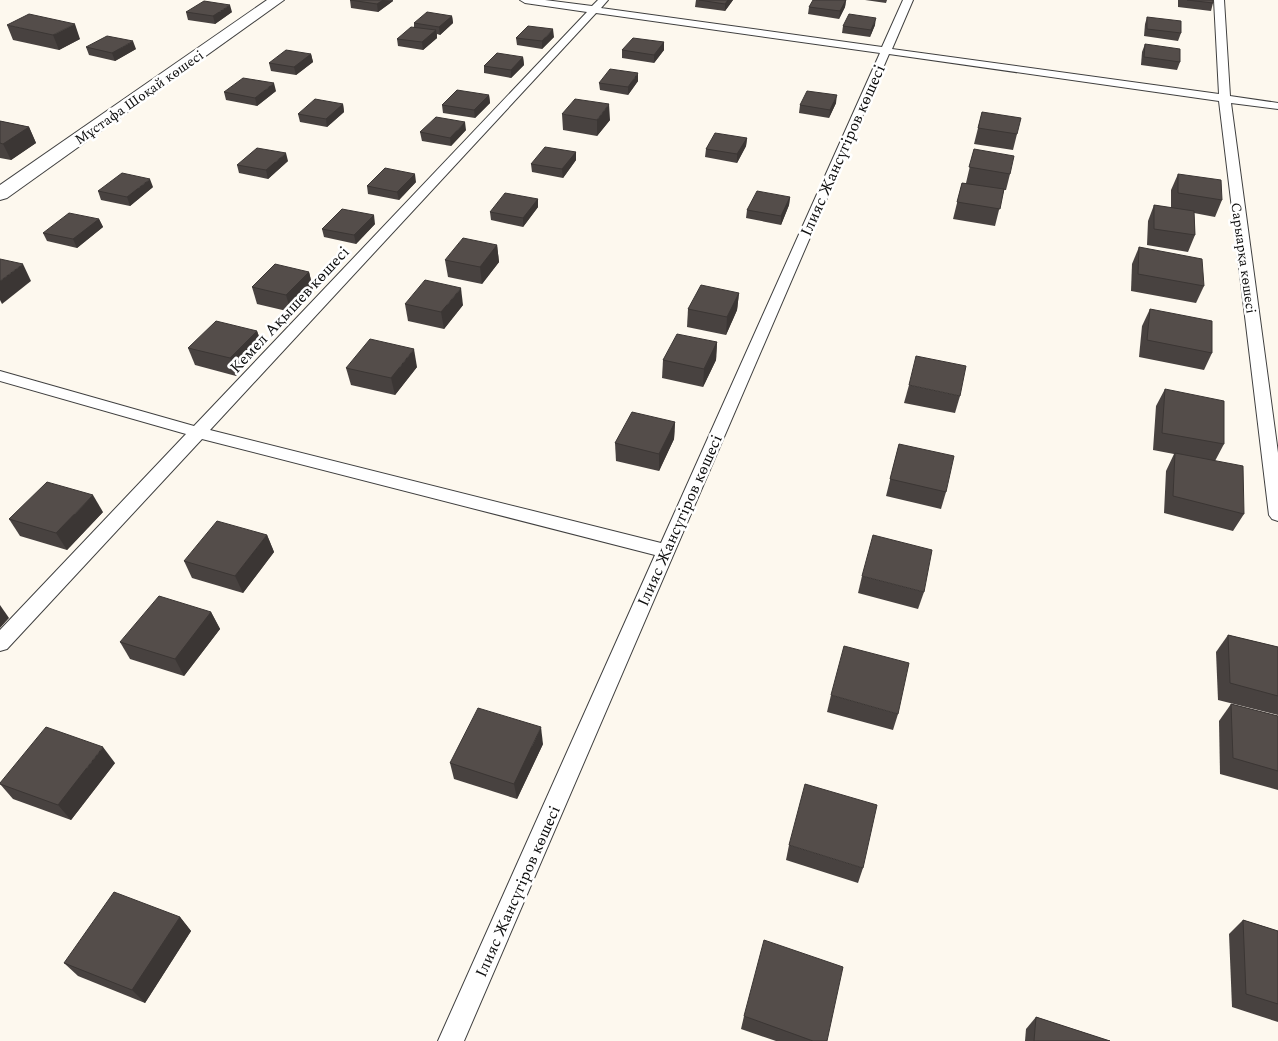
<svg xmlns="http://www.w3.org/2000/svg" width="1278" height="1041" font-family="Spectral,serif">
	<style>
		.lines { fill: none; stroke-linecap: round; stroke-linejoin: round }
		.lane-casing { stroke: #404040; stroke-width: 2 }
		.street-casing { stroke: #404040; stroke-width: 2 }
		.lane { fill: #fff; fill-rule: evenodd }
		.street { fill: #fff; fill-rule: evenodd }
		.wall { fill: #484240 }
		.shaded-wall { fill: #3b3634 }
		.building { fill: #544d4a; stroke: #3b3634 }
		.labels { text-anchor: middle; stroke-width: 5; stroke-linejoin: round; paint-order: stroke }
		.far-street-label { font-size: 14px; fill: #0d0d0d; stroke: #fff }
		.street-label { font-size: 16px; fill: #0d0d0d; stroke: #fff }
	</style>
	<rect width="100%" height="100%" fill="#fdf8ee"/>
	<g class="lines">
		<defs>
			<path id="lane" d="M 520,0 L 545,0 L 592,6 L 598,0 L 608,0 L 601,8 L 882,47 L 903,0 L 913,0 L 892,49 L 1219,94 L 1214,0 L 1224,0 L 1230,96 L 1278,103 L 1278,109 L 1231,103 L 1278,453 L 1278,521 L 1272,519 L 1269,515 L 1219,101 L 889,54 L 464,1041 L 438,1041 L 655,555 L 202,439 L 7,649 L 0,651 L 0,630 L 186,434 L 0,381 L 0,371 L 194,426 L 587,12 L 525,3 ZM 596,13 L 880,53 L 661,543 L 210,430 Z"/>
			<polygon id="street" points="267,0 284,0 7,198 0,200 0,185"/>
		</defs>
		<use href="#lane" class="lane-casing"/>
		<use href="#street" class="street-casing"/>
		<use href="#lane" class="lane"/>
		<use href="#street" class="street"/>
	</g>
	<g class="wall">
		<polygon points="350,0 393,0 393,1 378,12 351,8"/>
		<polygon points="696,0 733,0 725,11 695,7"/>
		<polygon points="846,0 845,7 839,19 808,14 809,7"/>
		<polygon points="865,0 887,0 886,3"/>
		<polygon points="1178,0 1213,0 1213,3 1211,11 1178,7"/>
		<polygon points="186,12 232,12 215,24 188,20"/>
		<polygon points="452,16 453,23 440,35 437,34 437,38 423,50 398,46 397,39 414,27 414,23"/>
		<polygon points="1147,17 1181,33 1178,41 1144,36 1145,24"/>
		<polygon points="7,25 80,39 59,50 13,40"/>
		<polygon points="875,25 870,37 842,33 843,26"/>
		<polygon points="554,37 542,49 517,45 516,38"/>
		<polygon points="664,42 664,50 654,63 622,58 622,50"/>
		<polygon points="1145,44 1180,62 1177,70 1141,65 1142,52"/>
		<polygon points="86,47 136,49 115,61 89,55"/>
		<polygon points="311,54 313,62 296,75 271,71 269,63"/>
		<polygon points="523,57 524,65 511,78 484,73 484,66"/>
		<polygon points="638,81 628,95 600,90 599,83"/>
		<polygon points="276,91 257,106 226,100 224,92"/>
		<polygon points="489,95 490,103 475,118 443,113 442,105"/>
		<polygon points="836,103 829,118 799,113 800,105"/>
		<polygon points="343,104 344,112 327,127 300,122 298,114"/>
		<polygon points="982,112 1017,134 1013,150 974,144"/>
		<polygon points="562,114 610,120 597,136 563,130"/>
		<polygon points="0,121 29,127 36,143 11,160 0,158"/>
		<polygon points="466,130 451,146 422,141 420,132"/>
		<polygon points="747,138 746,146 737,163 705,157 706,149"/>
		<polygon points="974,149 1010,174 1006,190 1004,190 995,226 953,219 962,183 966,183"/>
		<polygon points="576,152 576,160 563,178 532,172 531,164"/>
		<polygon points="288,161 268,179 239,173 237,165"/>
		<polygon points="1178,174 1222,200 1215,217 1194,213 1195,235 1188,252 1147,245 1148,221 1154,205 1171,208 1171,190"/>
		<polygon points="416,182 399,200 368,194 367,186"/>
		<polygon points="153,187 130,206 101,200 98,191"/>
		<polygon points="790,197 789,205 781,225 746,218 747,210"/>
		<polygon points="538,199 538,207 523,227 491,220 490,212"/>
		<polygon points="99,219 103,227 77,248 47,241 43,233"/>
		<polygon points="375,224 356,244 324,237 322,229"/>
		<polygon points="497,245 499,262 482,284 448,277 445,260"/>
		<polygon points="1139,247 1204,286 1196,303 1131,291 1132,264"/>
		<polygon points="309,272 313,289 291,312 257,304 252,287"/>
		<polygon points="739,293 737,310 726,335 687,327 688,309"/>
		<polygon points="405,304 463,305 444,329 408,321"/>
		<polygon points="1150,309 1212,353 1204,370 1139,357 1142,326"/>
		<polygon points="257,331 263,348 236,376 195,365 188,348"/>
		<polygon points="717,342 716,360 703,387 662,378 663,360"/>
		<polygon points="417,367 395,395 351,385 346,368"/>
		<polygon points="909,385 960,396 955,413 904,403"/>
		<polygon points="1165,389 1224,444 1215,461 1244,514 1233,531 1164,513 1166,471 1174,454 1153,450 1156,406"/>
		<polygon points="675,422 674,439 659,471 616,461 615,443"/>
		<polygon points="899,444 946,492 941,509 886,496"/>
		<polygon points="103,512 67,550 20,536 9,519"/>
		<polygon points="267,535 274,552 243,593 192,578 184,561"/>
		<polygon points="862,576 924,592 918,609 858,593"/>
		<polygon points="211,612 220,629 184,676 130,659 120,642"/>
		<polygon points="1228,635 1278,647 1278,715 1218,700 1216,652"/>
		<polygon points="831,695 898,714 893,730 827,712"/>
		<polygon points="1231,704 1278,716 1278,790 1220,774 1219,721"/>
		<polygon points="543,744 517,799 454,779 450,763"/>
		<polygon points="115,763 71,820 13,799 0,784 0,783"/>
		<polygon points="789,845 863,868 858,883 786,860"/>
		<polygon points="180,917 191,931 145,1003 78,976 64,963"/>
		<polygon points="1243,920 1278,931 1278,1022 1232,1007 1229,934"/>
		<polygon points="744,1016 827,1041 776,1041 741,1029"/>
		<polygon points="1036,1017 1110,1041 1025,1041 1026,1029"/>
	</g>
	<g class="shaded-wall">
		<polygon points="383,0 393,1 378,12 377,4"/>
		<polygon points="728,0 733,0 725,11 725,4"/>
		<polygon points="846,0 845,7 839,19 840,11"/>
		<polygon points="230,5 232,12 215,24 213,16"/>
		<polygon points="452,16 453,23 440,35 439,27"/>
		<polygon points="876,18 875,25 870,37 871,30"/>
		<polygon points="75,24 80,39 59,50 53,35"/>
		<polygon points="553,29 554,37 542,49 542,41"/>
		<polygon points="436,30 437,38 423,50 422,42"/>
		<polygon points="133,41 136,49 115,61 112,53"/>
		<polygon points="664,42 664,50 654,63 654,55"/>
		<polygon points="311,54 313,62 296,75 294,67"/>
		<polygon points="523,57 524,65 511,78 511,70"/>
		<polygon points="638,73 638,81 628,95 628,87"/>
		<polygon points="274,83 276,91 257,106 255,98"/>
		<polygon points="489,95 490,103 475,118 474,110"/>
		<polygon points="837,95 836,103 829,118 830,110"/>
		<polygon points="343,104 344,112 327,127 326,119"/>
		<polygon points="609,104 610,120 597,136 597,120"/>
		<polygon points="465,122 466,130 451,146 450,138"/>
		<polygon points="29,127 36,143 11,160 3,144"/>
		<polygon points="747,138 746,146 737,163 737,154"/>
		<polygon points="576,152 576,160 563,178 562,169"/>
		<polygon points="286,153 288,161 268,179 266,170"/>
		<polygon points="415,174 416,182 399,200 397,192"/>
		<polygon points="150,179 153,187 130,206 127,197"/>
		<polygon points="790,197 789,205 781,225 781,216"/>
		<polygon points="538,199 538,207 523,227 523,218"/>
		<polygon points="374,215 375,224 356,244 354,235"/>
		<polygon points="99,219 103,227 77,248 73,239"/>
		<polygon points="497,245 499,262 482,284 480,267"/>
		<polygon points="23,264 31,281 2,304 0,300 0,281"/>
		<polygon points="309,272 313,289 291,312 286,295"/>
		<polygon points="461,288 463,305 444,329 441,312"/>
		<polygon points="739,293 737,310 726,335 727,317"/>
		<polygon points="257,331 263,348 236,376 230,358"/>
		<polygon points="717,342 716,360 703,387 704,369"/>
		<polygon points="414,349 417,367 395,395 391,378"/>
		<polygon points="675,422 674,439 659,471 659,454"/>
		<polygon points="93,495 103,512 67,550 56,533"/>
		<polygon points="267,535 274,552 243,593 235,576"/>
		<polygon points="0,605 9,618 0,628"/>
		<polygon points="211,612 220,629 184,676 175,659"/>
		<polygon points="541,727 543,744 517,799 514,784"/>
		<polygon points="103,747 115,763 71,820 58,805"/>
		<polygon points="180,917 191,931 145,1003 132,990"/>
	</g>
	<g class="building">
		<polygon points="350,0 383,0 377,4"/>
		<polygon points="699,0 728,0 725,4"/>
		<polygon points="813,0 846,0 840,11 809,7"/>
		<polygon points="1187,0 1213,0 1213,3"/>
		<polygon points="204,1 230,5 213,16 186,12"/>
		<polygon points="427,12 452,16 439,27 414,23"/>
		<polygon points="29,14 75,24 53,35 7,25"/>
		<polygon points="849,14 876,18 871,30 843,26"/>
		<polygon points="1147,17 1181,21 1181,33 1147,29"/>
		<polygon points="528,26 553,29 542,41 516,38"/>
		<polygon points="411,27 436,30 422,42 397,39"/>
		<polygon points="107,36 133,41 112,53 86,47"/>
		<polygon points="633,38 664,42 654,55 622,50"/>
		<polygon points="1145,44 1180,49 1180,62 1144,57"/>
		<polygon points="286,50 311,54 294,67 269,63"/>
		<polygon points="497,53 523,57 511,70 484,66"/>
		<polygon points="610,69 638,73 628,87 599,83"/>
		<polygon points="243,78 274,83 255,98 224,92"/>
		<polygon points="457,90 489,95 474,110 442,105"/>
		<polygon points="807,91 837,95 830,110 800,105"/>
		<polygon points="315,99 343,104 326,119 298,114"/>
		<polygon points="575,99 609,104 597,120 562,114"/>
		<polygon points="982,112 1021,118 1017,134 978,128"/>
		<polygon points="436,117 465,122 450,138 420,132"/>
		<polygon points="0,121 29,127 3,144 0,143"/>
		<polygon points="715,133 747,138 737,154 706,149"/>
		<polygon points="545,147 576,152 562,169 531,164"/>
		<polygon points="257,148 286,153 266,170 237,165"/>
		<polygon points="974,149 1014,156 1010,174 969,167"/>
		<polygon points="385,168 415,174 397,192 367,186"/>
		<polygon points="122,173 150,179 127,197 98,191"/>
		<polygon points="1178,174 1221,180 1222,200 1178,193"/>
		<polygon points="962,183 1004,189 1000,209 957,202"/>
		<polygon points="757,191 790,197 781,216 747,210"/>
		<polygon points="505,193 538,199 523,218 490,212"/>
		<polygon points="1154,205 1194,211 1195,235 1154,229"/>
		<polygon points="342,209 374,215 354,235 322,229"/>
		<polygon points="69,213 99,219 73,239 43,233"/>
		<polygon points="463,238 497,245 480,267 445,260"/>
		<polygon points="1139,247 1202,259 1204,286 1138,274"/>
		<polygon points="0,259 23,264 0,281"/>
		<polygon points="275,264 309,272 286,295 252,287"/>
		<polygon points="425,280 461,288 441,312 405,304"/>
		<polygon points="701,285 739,293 727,317 688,309"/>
		<polygon points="1150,309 1212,321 1212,353 1147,340"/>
		<polygon points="216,321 257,331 230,358 188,348"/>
		<polygon points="677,334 717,342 704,369 663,360"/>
		<polygon points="370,339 414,349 391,378 346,368"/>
		<polygon points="916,356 966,366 960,396 909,385"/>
		<polygon points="1165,389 1224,401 1224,444 1162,433"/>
		<polygon points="632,412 675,422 659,454 615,443"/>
		<polygon points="899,444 954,456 946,492 890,479"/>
		<polygon points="1175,453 1243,466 1244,514 1173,496"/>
		<polygon points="47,482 93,495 56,533 9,519"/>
		<polygon points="217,521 267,535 235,576 184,561"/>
		<polygon points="873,535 932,550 924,592 862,576"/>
		<polygon points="159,596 211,612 175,659 120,642"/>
		<polygon points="1228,635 1278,647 1278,696 1230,683"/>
		<polygon points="844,646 909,663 898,714 831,695"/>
		<polygon points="1231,704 1278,716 1278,771 1233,758"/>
		<polygon points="478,708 541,727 514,784 450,763"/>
		<polygon points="46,727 103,747 58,805 0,784 0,783"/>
		<polygon points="805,784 877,805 863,868 789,845"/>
		<polygon points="114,892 180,917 132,990 64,963"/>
		<polygon points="1243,920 1278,931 1278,1004 1246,994"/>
		<polygon points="764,940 843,967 827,1041 813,1041 744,1016"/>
		<polygon points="1036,1017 1110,1041 1034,1041"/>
	</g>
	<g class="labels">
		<g class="far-street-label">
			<text transform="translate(139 97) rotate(-35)" y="5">Мұстафа Шоқай көшесі</text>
			<text transform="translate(1244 258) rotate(82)" y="5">Сарыарқа көшесі</text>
		</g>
		<g class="street-label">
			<text transform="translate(842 150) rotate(-66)" y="6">Ілияс Жансүгіров көшесі</text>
			<text transform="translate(289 309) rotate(-47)" y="6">Кемел Ақышев көшесі</text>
			<text transform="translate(679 520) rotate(-66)" y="6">Ілияс Жансүгіров көшесі</text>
			<text transform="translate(517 891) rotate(-66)" y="6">Ілияс Жансүгіров көшесі</text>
		</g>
	</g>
</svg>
